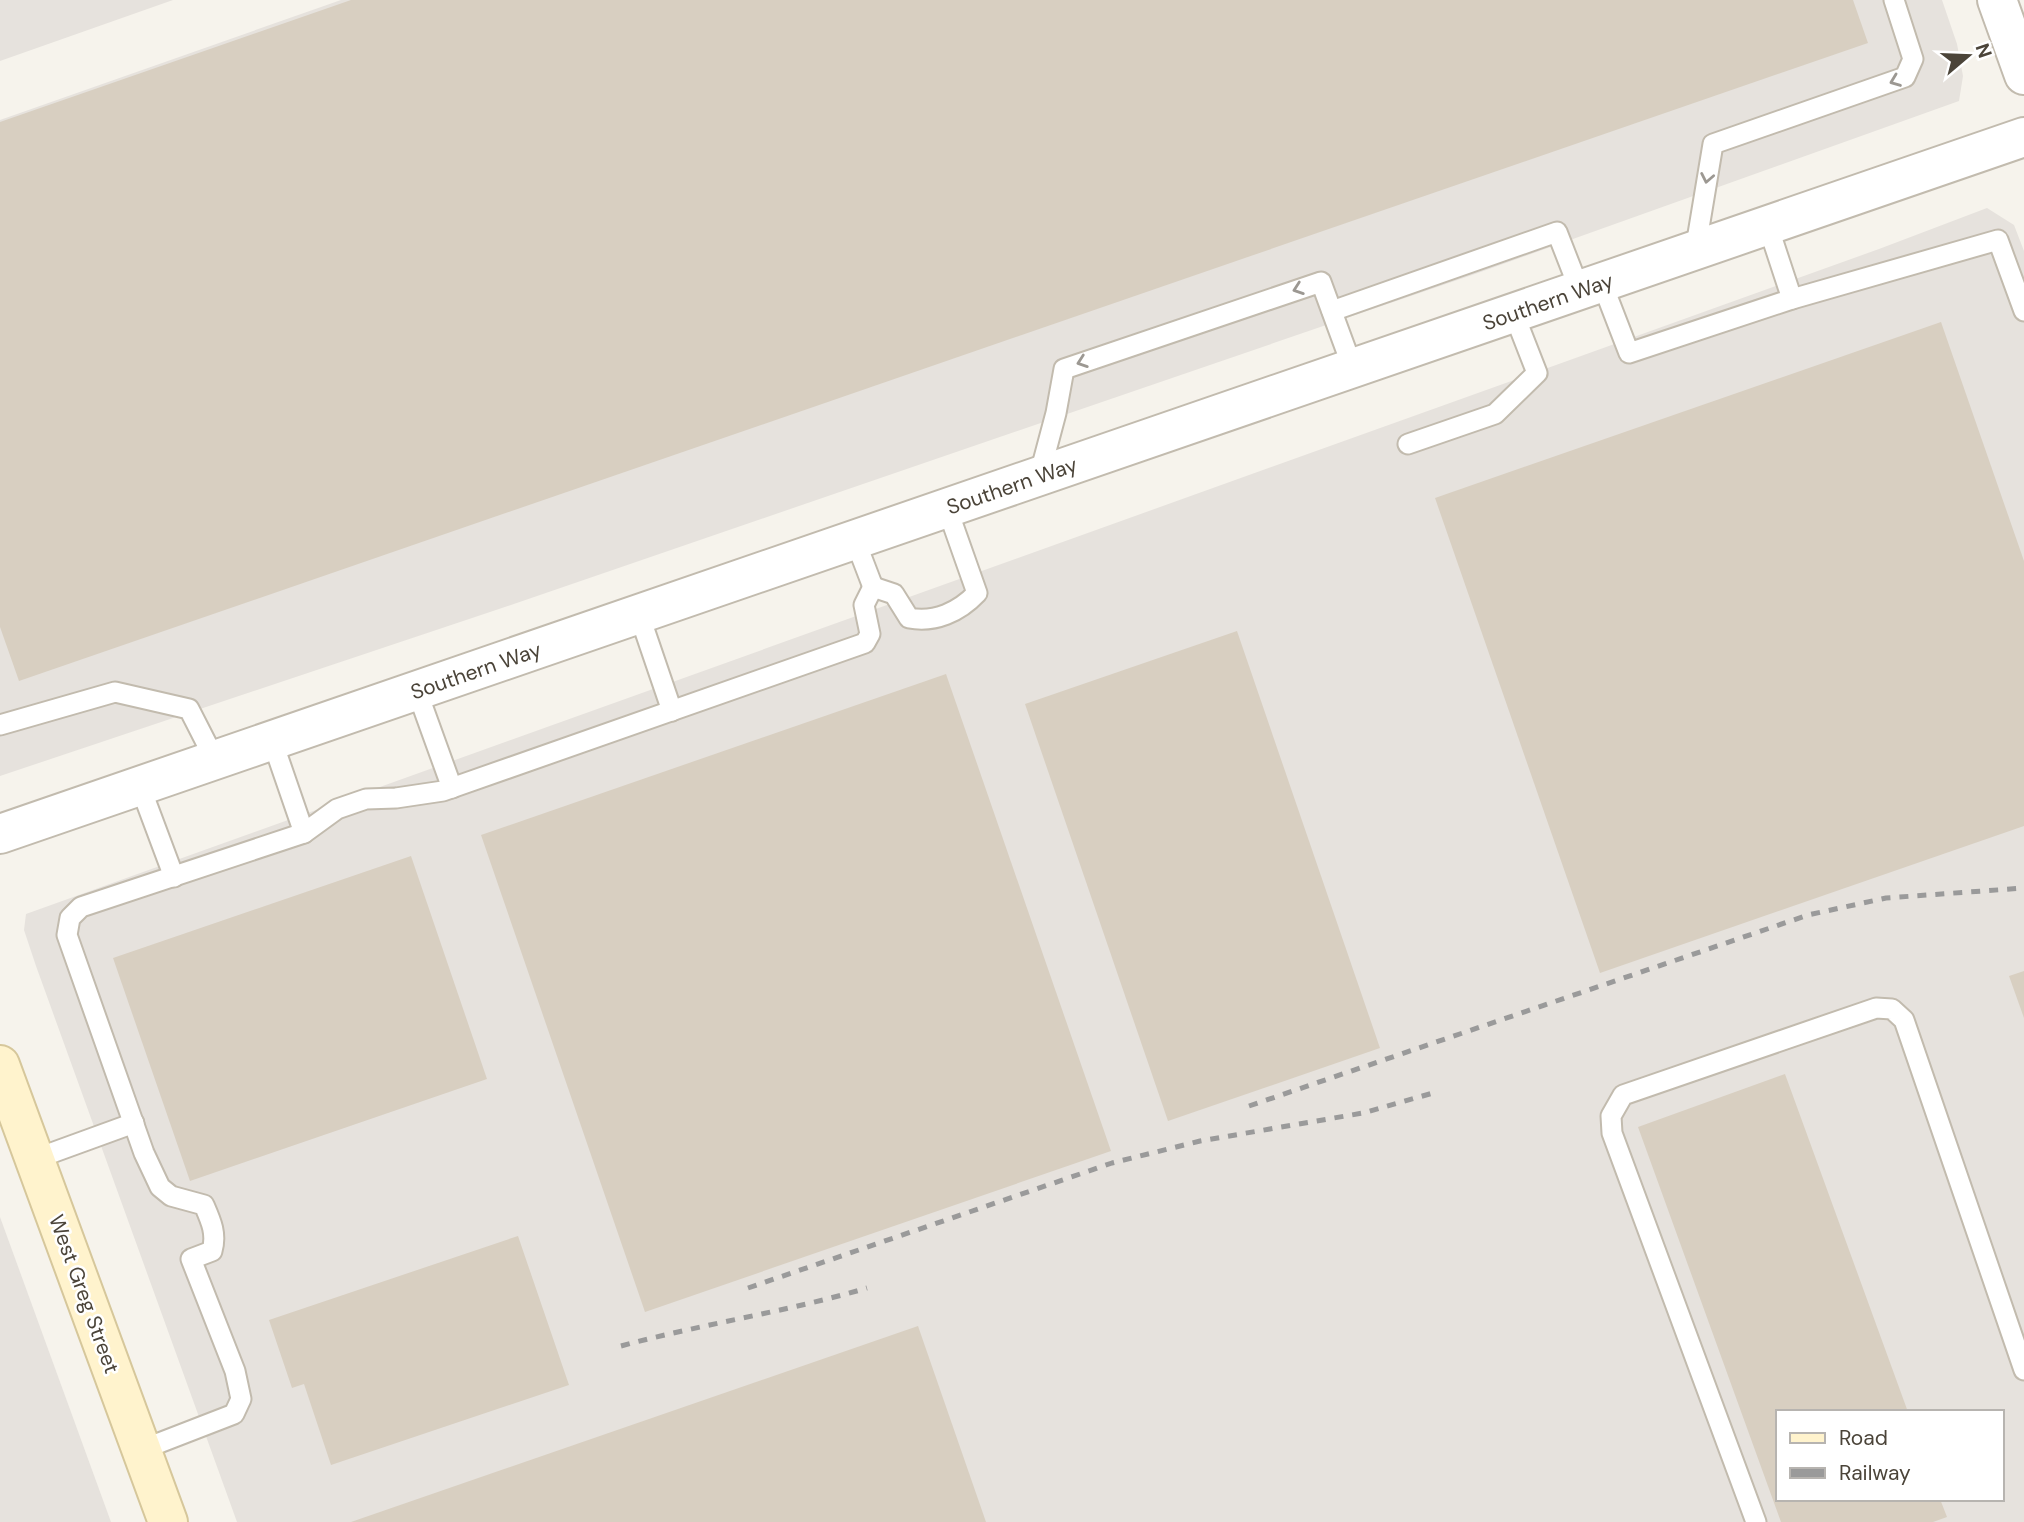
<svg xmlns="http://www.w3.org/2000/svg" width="2024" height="1522" font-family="'DM Sans',sans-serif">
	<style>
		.industrial { fill: #e6e2dd; fill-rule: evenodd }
		.building { fill: #d8cfc1 }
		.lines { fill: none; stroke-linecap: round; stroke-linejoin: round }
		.service-casing { stroke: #c2bbae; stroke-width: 23 }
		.minor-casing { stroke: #c2bbae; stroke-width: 42 }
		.secondary-casing { stroke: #d6c79b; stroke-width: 42 }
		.service { stroke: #fff; stroke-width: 19 }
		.minor { stroke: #fff; stroke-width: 38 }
		.secondary { stroke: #fff3cd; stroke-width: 38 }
		.rail { stroke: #9a9a9a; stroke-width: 5; stroke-dasharray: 9 9; stroke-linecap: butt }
		.oneway { stroke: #9c9892 }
		.labels { text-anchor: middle; stroke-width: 5; stroke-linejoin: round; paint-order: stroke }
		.street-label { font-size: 21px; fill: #4b4439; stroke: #fff }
	</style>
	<rect width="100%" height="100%" fill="#f6f3ec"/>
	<g class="industrial">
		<polygon points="0,0 173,0 0,61"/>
		<polygon points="341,0 1942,0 1957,44 1963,76 1959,101 1475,274 496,610 0,776 0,120"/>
		<path d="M 1987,208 L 2014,225 L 2024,251 L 2024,1522 L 237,1522 L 36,966 L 24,930 L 26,914 L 1879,249 ZM 1777,1412 L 2001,1412 L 2001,1499 L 1777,1499 Z"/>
		<polygon points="0,1217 111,1522 0,1522"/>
	</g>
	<g class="building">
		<polygon points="351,0 1853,0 1868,43 19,681 0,627 0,122"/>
		<polygon points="1941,322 2024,561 2024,826 1600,973 1435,498"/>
		<polygon points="1237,631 1380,1048 1168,1121 1025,704"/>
		<polygon points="946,674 1111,1151 645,1312 481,835"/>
		<polygon points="411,856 487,1079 190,1181 113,958"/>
		<polygon points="2024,971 2024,1018 2009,976"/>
		<polygon points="1785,1074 1908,1412 1777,1412 1777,1499 1940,1499 1947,1517 1933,1522 1781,1522 1638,1127"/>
		<polygon points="518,1236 569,1385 331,1465 304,1384 292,1388 269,1320"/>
		<polygon points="918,1326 986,1522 351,1522"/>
	</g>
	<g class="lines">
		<defs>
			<g id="service">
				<polyline points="1768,226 1792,299 1998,240 2024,311"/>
				<polyline points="1695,252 1713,144 1905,77 1913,59 1894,0"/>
				<polyline points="1602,283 1629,353 1792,299"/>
				<polyline points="1332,311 1557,232 1580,291"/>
				<polyline points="1408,444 1495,414 1537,373 1514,314"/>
				<polyline points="1039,477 1056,413 1064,369 1321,282 1353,369"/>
				<polyline points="855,540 873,587"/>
				<polyline points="639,614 672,711"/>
				<polyline points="417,691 452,788"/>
				<polyline points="0,725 115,692 189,709 215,760"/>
				<polyline points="272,740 304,833"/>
				<polyline points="140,786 174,877"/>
				<polyline points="35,1159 134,1123"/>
				<path d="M 141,1450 L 234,1414 L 241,1399 L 235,1371 L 191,1259 L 212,1251 C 217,1234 211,1221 204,1205 L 171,1196 L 160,1187 L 144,1153 L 67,935 L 70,918 L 81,907 L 304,833 L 337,809 L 366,799 L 396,798 L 443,791 L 865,643 L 870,634 L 864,605 L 873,587 L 894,594 L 909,618 C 935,623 959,612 977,593 L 947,508"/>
				<polyline points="1756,1522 1612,1133 1611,1116 1623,1095 1876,1008 1892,1009 1904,1020 2024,1370"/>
			</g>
			<g id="minor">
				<polyline points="1997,0 2024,75"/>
				<polyline points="0,834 2024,137"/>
			</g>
			<polyline id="secondary" points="0,1065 168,1522"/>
		</defs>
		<use href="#service" class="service-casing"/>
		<use href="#minor" class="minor-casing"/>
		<use href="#secondary" class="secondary-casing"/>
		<use href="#service" class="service"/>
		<use href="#minor" class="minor"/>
		<use href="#secondary" class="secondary"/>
		<g class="rail">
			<polyline points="1249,1106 1808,915 1886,898 2024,888"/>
			<polyline points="748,1288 1112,1163 1200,1141 1363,1113 1433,1093"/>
			<path d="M 621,1346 C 702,1324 786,1312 867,1288"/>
		</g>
	</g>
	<defs><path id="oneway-chevron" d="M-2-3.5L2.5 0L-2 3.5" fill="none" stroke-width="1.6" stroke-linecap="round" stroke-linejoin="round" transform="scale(1.75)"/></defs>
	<g class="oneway">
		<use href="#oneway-chevron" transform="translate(1895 81) rotate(159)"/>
		<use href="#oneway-chevron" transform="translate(1707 178) rotate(101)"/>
		<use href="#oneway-chevron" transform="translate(1298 289) rotate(161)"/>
		<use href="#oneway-chevron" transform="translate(1082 362) rotate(161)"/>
	</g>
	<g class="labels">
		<g class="street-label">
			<text transform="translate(1548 302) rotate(-19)" y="7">Southern Way</text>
			<text transform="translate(1012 486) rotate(-19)" y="7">Southern Way</text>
			<text transform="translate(476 671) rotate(-19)" y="7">Southern Way</text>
			<text transform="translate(84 1294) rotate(70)" y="7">West Greg Street</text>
		</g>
	</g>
	<rect x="1776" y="1410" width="228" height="91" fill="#ffffff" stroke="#b7b4b0" stroke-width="2"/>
	<rect x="1790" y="1433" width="35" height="10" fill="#fff3cd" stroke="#b7b4b0" stroke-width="2"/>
	<text x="1839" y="1445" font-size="21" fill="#4b4439">Road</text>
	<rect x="1790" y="1468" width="35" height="10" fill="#9a9a9a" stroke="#b7b4b0" stroke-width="2"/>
	<text x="1839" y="1480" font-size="21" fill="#4b4439">Railway</text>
	<g transform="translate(1968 56) rotate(71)" stroke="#ffffff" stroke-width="5" paint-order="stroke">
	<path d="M0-5L12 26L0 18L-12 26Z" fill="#4b4439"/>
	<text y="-10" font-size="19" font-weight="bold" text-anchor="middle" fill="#4b4439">N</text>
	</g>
</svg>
